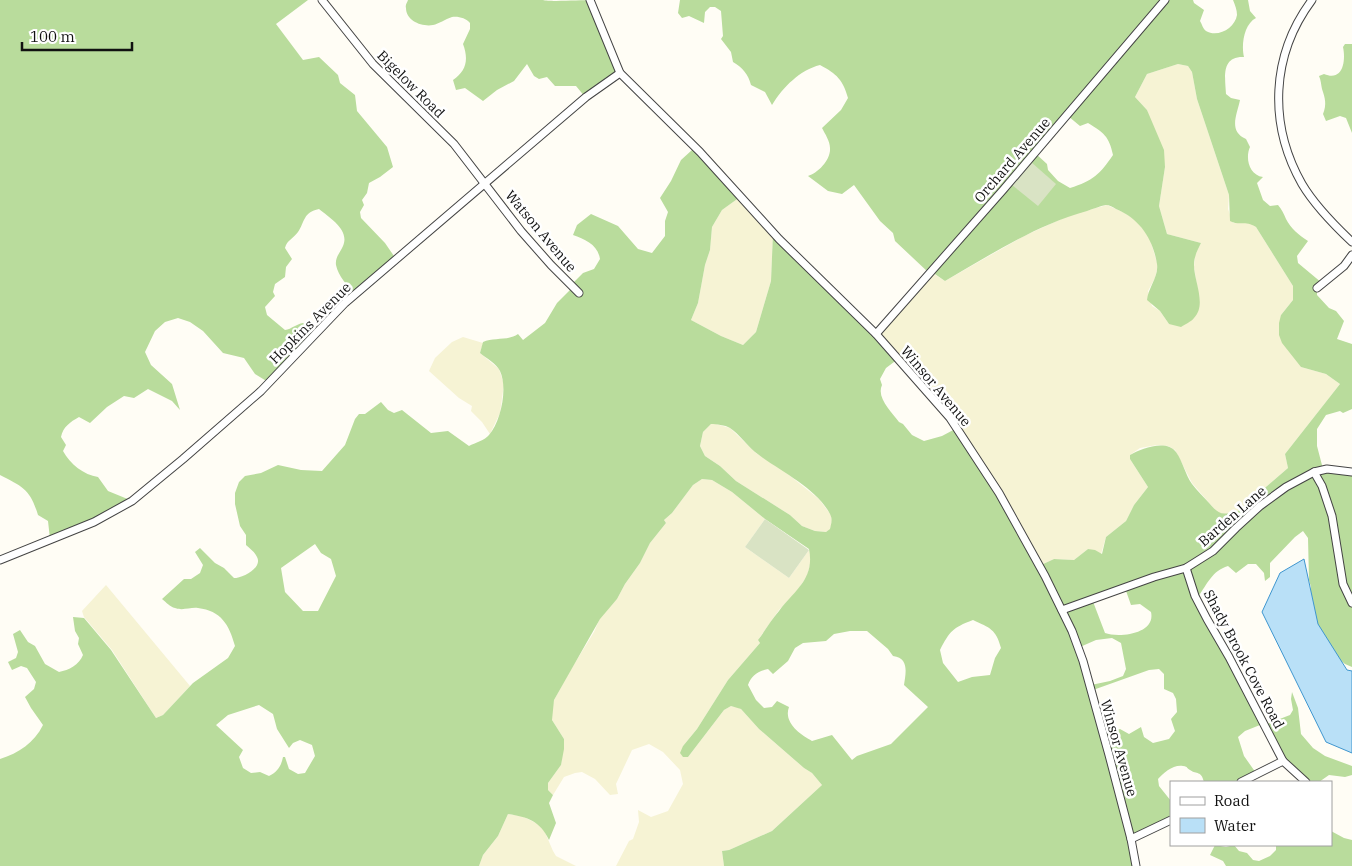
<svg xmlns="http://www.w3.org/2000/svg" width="1352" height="866" font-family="'IBM Plex Serif',serif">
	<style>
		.farmland { fill: #f6f3d4 }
		.forest { fill: #b9dc9c; fill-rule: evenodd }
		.cemetery { fill: #d9e3c4 }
		.water { fill: #b9e0f7; stroke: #3f96cf }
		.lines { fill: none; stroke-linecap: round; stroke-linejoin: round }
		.minor-casing { stroke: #444; stroke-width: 9 }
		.minor { stroke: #fff; stroke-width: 7 }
		.labels { text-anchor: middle; stroke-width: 5; stroke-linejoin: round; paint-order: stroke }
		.street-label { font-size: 14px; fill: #111; stroke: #fff }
	</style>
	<rect width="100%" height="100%" fill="#fffdf5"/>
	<g class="farmland">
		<polygon points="1178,64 1188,66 1192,72 1197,99 1229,195 1228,209 1233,223 1249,222 1256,227 1293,286 1293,300 1281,315 1301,367 1326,374 1340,384 1285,454 1288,468 1237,512 1243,521 1240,522 1217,512 1192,483 1175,450 1168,446 1157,445 1140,448 1130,455 1130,459 1148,487 1134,505 1126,521 1106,537 1101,554 1088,549 1074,560 1054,559 1041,565 958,429 878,335 931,272 945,281 1024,236 1070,215 1107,205 1125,213 1138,222 1150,239 1158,266 1155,278 1148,291 1152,306 1160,311 1169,324 1199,298 1194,267 1195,255 1201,243 1167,234 1159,206 1165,167 1147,110 1135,97 1147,74"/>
		<polygon points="740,197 773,233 771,281 756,332 743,345 721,336 691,320 698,303 705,265 710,250 712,227 722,210"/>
		<polygon points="463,337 483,343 480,353 499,369 504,384 500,413 490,434 482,422 471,411 472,406 459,398 429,371 435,358 452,342"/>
		<polygon points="711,424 716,424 730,428 756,453 779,467 819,499 831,515 832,521 830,530 826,532 815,531 802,526 790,515 736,481 720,466 705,456 700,446 703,432"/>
		<polygon points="702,479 712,480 732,492 765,519 745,547 789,578 809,550 811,561 807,576 797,591 779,610 758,640 760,643 728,680 697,729 683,746 688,757 724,710 731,706 737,707 741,709 759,729 804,768 812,773 822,785 772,831 729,850 722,851 724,866 616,866 629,841 633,839 639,822 638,810 651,817 668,811 683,784 680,770 663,752 649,744 632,750 616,784 618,794 610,795 595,779 582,772 575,773 564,777 553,795 548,790 548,783 561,765 564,739 552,720 552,708 554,700 570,671 594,632 600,618 617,599 625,584 640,563 650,543 666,523 664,520 672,513 693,485"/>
		<polygon points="106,585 190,686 163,715 156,718 112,650 84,617 82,611"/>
		<polygon points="508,814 522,816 538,824 544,830 553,851 556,856 576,866 479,866 483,855 498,836"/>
	</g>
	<g class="forest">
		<path d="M 0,0 L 308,0 L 276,24 L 303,60 L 319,57 L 338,75 L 340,83 L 355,95 L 357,111 L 387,147 L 393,167 L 380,177 L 369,183 L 367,193 L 362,200 L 364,205 L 360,212 L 361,218 L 385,243 L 396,259 L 355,295 C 348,286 338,276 336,265 C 335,257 340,253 343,246 C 350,230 330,218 319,209 C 303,212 305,222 298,232 C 293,239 287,240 285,248 L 292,259 L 286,267 L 285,277 L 275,284 L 273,292 L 275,296 L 265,307 L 267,315 L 285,330 C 292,329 296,324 303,323 L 316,333 L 268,382 L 255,374 L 244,358 L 223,353 L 203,331 L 190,322 L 178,318 L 165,322 L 155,331 L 145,352 L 151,365 L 172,384 L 180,410 L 172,401 L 148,389 L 134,398 L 124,396 L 107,407 L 90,423 L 79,417 C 70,422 63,427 61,437 L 66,445 L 63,451 C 70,464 84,475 98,477 L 108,491 L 130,500 L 128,504 L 50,539 L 48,521 L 38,515 C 30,489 23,487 0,475 Z"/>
		<path d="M 408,0 L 543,0 C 549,2 582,0 591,0 L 619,72 L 586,98 L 576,86 L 555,86 L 547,77 L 539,79 L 534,76 L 527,64 L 514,81 L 497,90 L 483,101 L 465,88 L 456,90 L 453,80 C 466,71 469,60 463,44 L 470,29 L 470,23 C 466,18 458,16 452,17 C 445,19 439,24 433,25 C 422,27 406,21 406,8 C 405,5 407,3 408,0 Z"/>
		<path d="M 680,0 L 1193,0 L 1194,3 L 1204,10 L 1200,21 C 1202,24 1203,29 1206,31 C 1218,38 1235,28 1237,15 C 1237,10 1235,5 1233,0 L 1248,0 L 1250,11 L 1256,18 C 1244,24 1241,45 1244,57 C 1221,56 1225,77 1226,94 L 1231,98 L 1240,100 C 1237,115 1228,131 1246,139 L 1250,147 C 1245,158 1249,175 1263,177 L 1257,183 L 1263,200 L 1270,206 L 1278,205 C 1282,210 1284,214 1286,219 C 1291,229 1299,235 1308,241 L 1297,256 L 1298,263 L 1322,283 L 1317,290 L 1317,295 L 1329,308 L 1336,311 L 1344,321 L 1337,339 L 1352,344 L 1352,409 L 1343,413 L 1340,411 L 1326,415 L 1317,429 L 1317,446 L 1323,469 L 1352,471 L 1352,667 L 1345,664 L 1327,649 L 1315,636 L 1310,598 L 1311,587 L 1309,580 L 1308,538 L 1303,531 L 1295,537 L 1270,563 L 1270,577 L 1265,581 L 1264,573 L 1256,564 L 1248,564 L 1236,573 L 1228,566 C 1212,571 1208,583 1198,597 L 1267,724 L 1290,715 L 1293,710 L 1291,699 L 1292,692 L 1298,708 L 1301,734 L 1313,748 L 1325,756 L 1352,766 L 1352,775 L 1345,777 L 1329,775 L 1319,782 L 1307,782 L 1283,760 L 1265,723 L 1245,731 L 1238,737 L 1244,756 L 1256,773 L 1240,782 L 1204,782 C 1201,770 1197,775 1190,770 C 1185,767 1189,767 1183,766 C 1174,764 1163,773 1158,779 L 1159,786 L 1171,801 L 1171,820 L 1133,838 L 1137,866 L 724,866 L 722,851 L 729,850 L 772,831 L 822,785 L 812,773 L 804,768 L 759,729 L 741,709 L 731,706 L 724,710 L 688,757 L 683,757 L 680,753 L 683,746 L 697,729 L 728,680 L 760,643 L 758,640 C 765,631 771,620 779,611 C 795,590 815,579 809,549 L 765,519 L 732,492 L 712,480 L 702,479 L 693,485 L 672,513 L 664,520 L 666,523 L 650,543 L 640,563 L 625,584 L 617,599 L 600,619 L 554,700 L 552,720 L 564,739 L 564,749 L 561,765 L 548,783 L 548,790 L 553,795 L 549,803 L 556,823 L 549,840 C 540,821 528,817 508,814 L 498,836 L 483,855 L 479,866 L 0,866 L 0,759 C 19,753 34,743 43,725 L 31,708 L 25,697 L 34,689 L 36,682 L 27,668 L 21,666 L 12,670 L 8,662 L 16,658 L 18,652 L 13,634 L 20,630 L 28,642 L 35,646 L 45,664 L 59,672 C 69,670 79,665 83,655 L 78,644 L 79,638 L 75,631 L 73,617 L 84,618 L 111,650 L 156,718 L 163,715 L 193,683 L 228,658 L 235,646 C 229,624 221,611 198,608 C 190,607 183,611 175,608 C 170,607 166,602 162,599 L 184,579 L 191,579 L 200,573 L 203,565 L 195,552 L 200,548 L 215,563 L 224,568 L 234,578 C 242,578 263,568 257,557 C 255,552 249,548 246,545 L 246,535 L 240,526 L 235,504 L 235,493 L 239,482 L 245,476 L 261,473 L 278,465 L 301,470 L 322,471 L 345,445 L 355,419 L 359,414 L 365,414 L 381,402 L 388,410 L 394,413 L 402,410 L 431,433 L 448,431 L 469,446 C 475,443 485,440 489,435 C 501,421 508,388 500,371 C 497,364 486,358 480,353 L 483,342 C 494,337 508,341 518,334 L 523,340 L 545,323 L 557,303 L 573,287 L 572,284 L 583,273 L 594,269 L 600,259 C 598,245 585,239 573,235 L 577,225 L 591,214 L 618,226 L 638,249 L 652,253 L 665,236 L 665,221 L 668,212 L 660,198 L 671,181 L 681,160 L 692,150 L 694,150 L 740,197 L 722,210 L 712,227 L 710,250 L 705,265 L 698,303 L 691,320 L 721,336 L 743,345 L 756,332 L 771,281 L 773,233 L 898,359 L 886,368 L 880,379 L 882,385 C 876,398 892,412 899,422 L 903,424 L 912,435 L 924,441 L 942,436 L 957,428 L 1041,565 L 1054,559 L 1074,560 L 1088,549 L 1095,550 L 1102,554 L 1106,537 L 1126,521 L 1134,505 L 1148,487 L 1130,459 L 1130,455 C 1141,448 1167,439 1176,452 C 1183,462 1185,474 1192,484 C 1197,491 1204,497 1210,504 C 1216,511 1220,515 1229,513 L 1240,521 L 1242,520 L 1237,512 L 1288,468 L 1285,454 L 1340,384 L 1326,374 L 1301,367 L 1282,343 L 1279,335 L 1279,323 L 1281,315 L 1293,300 L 1293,286 L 1256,227 C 1245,220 1239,226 1230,221 L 1229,195 L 1197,99 L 1192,72 L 1188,66 L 1178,64 L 1147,74 L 1135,97 L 1147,110 L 1164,150 L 1165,167 L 1159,206 L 1167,234 L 1201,243 C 1197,251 1194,257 1194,265 C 1194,281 1207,305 1194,318 C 1191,322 1185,324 1181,327 L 1169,324 L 1160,311 L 1147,300 C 1148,288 1159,276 1157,264 C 1153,239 1140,219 1116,209 C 1113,207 1109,205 1106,205 C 1100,206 1093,209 1087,211 C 1036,225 990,255 945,281 L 932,272 L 929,273 L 895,241 L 893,233 L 880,221 L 854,185 L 842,194 L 828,191 L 808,176 C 818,173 831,160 830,148 C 830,141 825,134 822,128 L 841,110 L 848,98 C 843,80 837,74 820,65 C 800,70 783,87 772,105 L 765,92 L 751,85 C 748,74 743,68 733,62 L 731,52 L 721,39 L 723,36 L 721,11 L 715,7 L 710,7 L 705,12 L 704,23 L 689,16 L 682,18 L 678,13 ZM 1068,116 L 1080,126 L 1088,123 C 1104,133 1109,136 1113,155 C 1100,174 1093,181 1070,188 L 1058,181 L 1048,170 L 1047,164 L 1035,153 ZM 711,424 C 716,424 725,425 730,428 C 739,434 747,445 755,452 C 779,471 816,487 830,514 C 833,520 831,524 830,529 L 826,532 L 815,531 L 802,526 L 790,515 L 736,481 L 720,466 L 705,456 L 700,446 L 703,432 ZM 315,544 L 321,553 L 331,559 L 336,576 L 318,611 L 303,611 L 285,592 L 281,568 ZM 1125,588 L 1131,605 L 1140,604 L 1151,612 C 1156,634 1119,638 1105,633 L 1092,599 ZM 973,620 C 990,628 996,629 1001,648 L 995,658 L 990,675 L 972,677 L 958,682 L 943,663 L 940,650 C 950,631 952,628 973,620 ZM 850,631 L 867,631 L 888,649 L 893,656 C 909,658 906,672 904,685 L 928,707 L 891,744 L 857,756 L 852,760 L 832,735 L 812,741 C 801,735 783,723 789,707 L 777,701 L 772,707 L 764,708 L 756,700 L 748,685 C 751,676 758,671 768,669 L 773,674 L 788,661 L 795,648 L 803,643 L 826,641 L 834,634 ZM 1112,638 L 1121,643 L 1126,669 L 1123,676 L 1110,681 L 1091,685 L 1080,647 L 1096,640 ZM 1159,669 L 1164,674 L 1164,689 L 1173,693 L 1176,699 L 1177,712 L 1171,719 L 1175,731 L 1169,739 L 1153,743 L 1144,737 L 1141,727 L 1129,734 L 1120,729 L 1104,734 L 1093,690 L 1149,670 ZM 259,705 L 273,714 L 277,729 L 289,748 L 293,743 L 300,740 L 312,745 L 315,756 L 305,773 L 298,774 L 289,769 L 285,757 L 283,757 C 281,767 277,772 269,776 L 260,772 L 251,773 L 243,768 L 239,757 L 243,750 L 216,725 L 228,715 Z"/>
		<path d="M 1345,44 L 1352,44 L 1352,133 L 1346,118 L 1340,116 L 1326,121 L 1323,114 C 1327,104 1325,98 1322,89 C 1321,85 1321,80 1319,76 L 1324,74 C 1343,82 1346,61 1343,47 Z"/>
		<polygon points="1331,831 1344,838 1352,840 1352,866 1226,866 1223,861 1210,855 1215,845 1226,847 1234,845 1239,851 1247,853 1253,860 1259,861 1270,856 1276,850 1276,845 1331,845"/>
	</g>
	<g class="cemetery">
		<polygon points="1031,162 1056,184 1038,206 1012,185"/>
		<polygon points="765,519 809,550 789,578 745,547"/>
	</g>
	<polygon class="water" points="1304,559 1318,624 1347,670 1352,671 1352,753 1326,742 1262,612 1280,573"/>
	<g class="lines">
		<defs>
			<g id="minor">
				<polyline points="322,0 373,64 454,144 521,231 551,265 579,293"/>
				<polyline points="590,0 620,73 700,152 779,239 876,334 950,418 999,493 1045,576 1072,631 1083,661 1109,755 1131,839 1136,866"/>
				<path d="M 1312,0 C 1271,55 1268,124 1302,184 C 1315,206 1334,225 1352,242"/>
				<polyline points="1317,288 1344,266 1352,255"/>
				<polyline points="876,334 1003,190 1165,0"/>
				<polyline points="1314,472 1322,486 1332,516 1343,584 1352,603"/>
				<polyline points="0,560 94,522 132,501 183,459 261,391 345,303 586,97 620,73"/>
				<polyline points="1186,568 1195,596 1207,619 1229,657 1283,761 1306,782"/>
				<polyline points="1062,610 1154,577 1186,568 1213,551 1236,528 1260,506 1286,487 1314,472 1327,469 1352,472"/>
				<polyline points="1241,782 1283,761"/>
				<polyline points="1131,839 1171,820"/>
			</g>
		</defs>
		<use href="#minor" class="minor-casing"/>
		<use href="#minor" class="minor"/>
	</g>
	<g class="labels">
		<g class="street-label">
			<text transform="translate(411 84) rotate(45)" y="5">Bigelow Road</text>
			<text transform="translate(1012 160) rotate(-49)" y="5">Orchard Avenue</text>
			<text transform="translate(541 231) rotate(50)" y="5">Watson Avenue</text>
			<text transform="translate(310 323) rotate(-45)" y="5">Hopkins Avenue</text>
			<text transform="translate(936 386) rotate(50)" y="5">Winsor Avenue</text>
			<text transform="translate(1232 516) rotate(-41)" y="5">Barden Lane</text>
			<text transform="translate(1244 659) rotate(62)" y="5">Shady Brook Cove Road</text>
			<text transform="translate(1119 748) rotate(74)" y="5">Winsor Avenue</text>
		</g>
	</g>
	<rect x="1170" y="781" width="162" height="65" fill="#ffffff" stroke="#a0a0a0"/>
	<rect x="1180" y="797" width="25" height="8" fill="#ffffff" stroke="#a0a0a0"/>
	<text x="1214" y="806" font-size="15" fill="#111111">Road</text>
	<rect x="1180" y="818" width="25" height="15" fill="#b9e0f7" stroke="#a0a0a0"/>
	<text x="1214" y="831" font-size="15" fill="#111111">Water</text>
	<path d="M22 42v8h110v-8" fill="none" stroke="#111111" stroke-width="2.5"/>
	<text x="30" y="42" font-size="15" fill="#111111" stroke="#ffffff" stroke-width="4" paint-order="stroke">100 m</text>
</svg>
